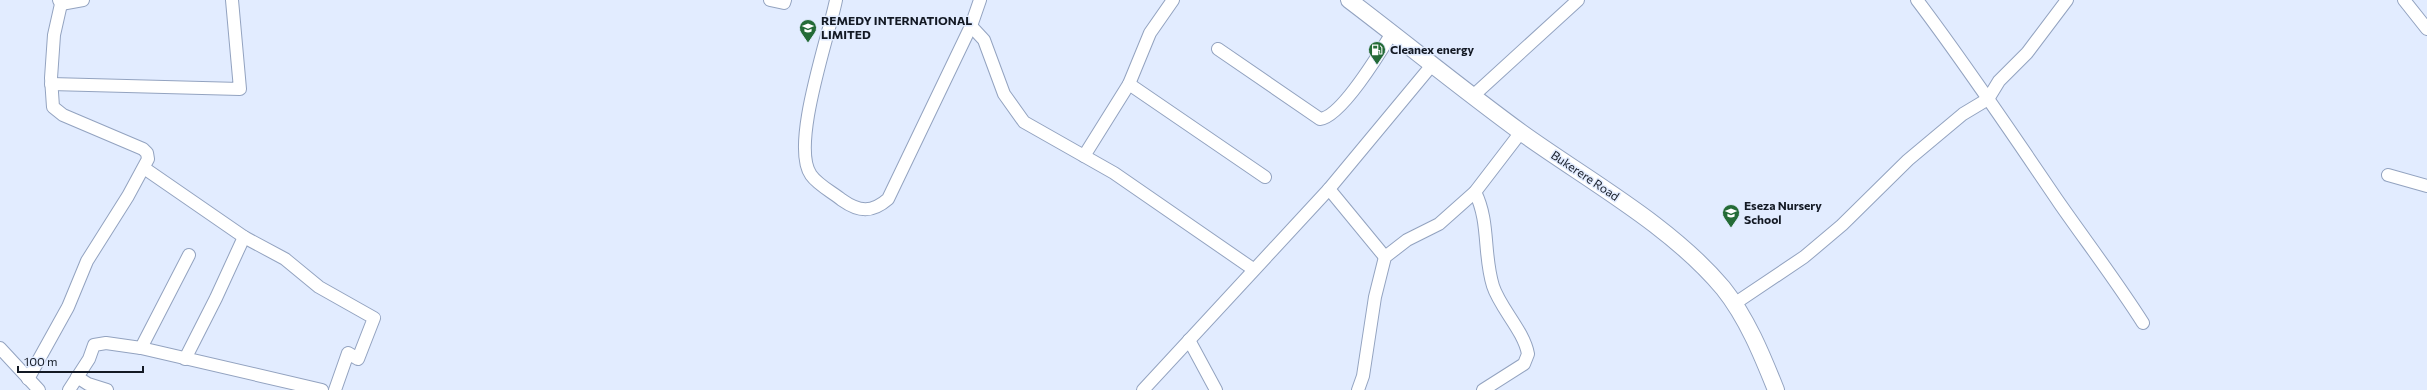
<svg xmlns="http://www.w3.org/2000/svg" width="2427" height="390" font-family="Commissioner,sans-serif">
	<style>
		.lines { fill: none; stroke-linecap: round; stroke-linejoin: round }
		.minor-casing { stroke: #93a3c0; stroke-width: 14 }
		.major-casing { stroke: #93a3c0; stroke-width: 18 }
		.minor { stroke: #fff; stroke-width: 12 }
		.major { stroke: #fff; stroke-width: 16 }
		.labels { text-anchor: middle; stroke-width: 3; stroke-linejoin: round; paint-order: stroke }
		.poi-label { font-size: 12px; font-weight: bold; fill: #131924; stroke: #e2ecff; text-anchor: start }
		.street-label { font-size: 12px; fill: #131924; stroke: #e2ecff }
	</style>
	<rect width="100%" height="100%" fill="#e2ecff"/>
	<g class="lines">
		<defs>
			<g id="minor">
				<polyline points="770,0 784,3 785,0"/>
				<path d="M 836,0 C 829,36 790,146 811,175 C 818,185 832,192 842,200 C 859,212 872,213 888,199 L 971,26 L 980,0"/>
				<path d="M 1917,0 C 1967,66 2013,135 2060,204 C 2088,244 2117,282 2143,323"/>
				<polyline points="2404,0 2427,29"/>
				<polyline points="61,4 83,0"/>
				<polyline points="971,26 984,40 1004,94 1024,122 1114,173 1253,269"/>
				<path d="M 1218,49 L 1320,119 C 1341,117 1381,51 1392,33"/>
				<polyline points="51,84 240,89 232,0"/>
				<polyline points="1129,84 1265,177"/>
				<polyline points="1474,95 1578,0"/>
				<polyline points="1084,156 1129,84 1150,33 1173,0"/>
				<polyline points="144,168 244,237 285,259 319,287 374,318 358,359 348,353 335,390"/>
				<polyline points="2388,175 2427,186"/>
				<polyline points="1329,189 1385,257"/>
				<path d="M 1475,192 C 1490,222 1483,254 1493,286 C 1500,308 1524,331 1528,354 L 1524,364 L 1483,390"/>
				<polyline points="1734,304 1804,257 1842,225 1908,160 1963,114 1988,99 1999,81 2027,53 2067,0"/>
				<polyline points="1189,340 1216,390"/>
				<polyline points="0,348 39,390"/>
				<polyline points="141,348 189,255"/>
				<polyline points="185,359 216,298 244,237"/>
				<polyline points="77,377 88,384 107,390"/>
				<polyline points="28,379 68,307 87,261 128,196 148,159 147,153 143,149 63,115 53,107 51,78 54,35 61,4 59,0"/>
				<polyline points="69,390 89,359 94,345 106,343 141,348 322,390"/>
				<polyline points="1143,390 1329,189 1432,65"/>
				<polyline points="1358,390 1363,376 1375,297 1385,257 1407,240 1439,224 1475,192 1521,132"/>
			</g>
			<path id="major" d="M 1349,0 C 1407,44 1463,90 1522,133 C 1589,181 1670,225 1723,288 C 1747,318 1762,355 1776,390"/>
		</defs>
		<use href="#minor" class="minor-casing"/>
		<use href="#major" class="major-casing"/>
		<use href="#minor" class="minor"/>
		<use href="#major" class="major"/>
	</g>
	<defs>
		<symbol id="school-pin" viewBox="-11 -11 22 30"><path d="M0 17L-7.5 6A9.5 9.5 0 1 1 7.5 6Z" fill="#246b37" stroke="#e2ecff"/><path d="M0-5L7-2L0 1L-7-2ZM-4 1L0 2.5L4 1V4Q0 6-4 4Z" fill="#fff"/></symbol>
		<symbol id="fuel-pin" viewBox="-11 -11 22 30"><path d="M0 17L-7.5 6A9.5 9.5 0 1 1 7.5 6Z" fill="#246b37" stroke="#e2ecff"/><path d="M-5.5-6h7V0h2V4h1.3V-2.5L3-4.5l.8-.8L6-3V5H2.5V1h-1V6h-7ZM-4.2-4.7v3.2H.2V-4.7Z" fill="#fff"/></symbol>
	</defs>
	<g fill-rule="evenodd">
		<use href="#school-pin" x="798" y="18" width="20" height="27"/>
		<use href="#fuel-pin" x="1367" y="40" width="20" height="27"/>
		<use href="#school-pin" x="1721" y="203" width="20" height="27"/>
	</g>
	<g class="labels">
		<g class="poi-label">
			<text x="821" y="25">REMEDY INTERNATIONAL<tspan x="821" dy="14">LIMITED</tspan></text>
			<text x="1390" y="54">Cleanex energy</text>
			<text x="1744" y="210">Eseza Nursery<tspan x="1744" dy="14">School</tspan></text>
		</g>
		<g class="street-label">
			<text transform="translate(1585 176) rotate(34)" y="4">Bukerere Road</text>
		</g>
	</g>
	<path d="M18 366v6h125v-6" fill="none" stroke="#131924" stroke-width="2"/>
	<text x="24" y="366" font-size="12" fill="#131924" stroke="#e2ecff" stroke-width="3" paint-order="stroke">100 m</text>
</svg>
